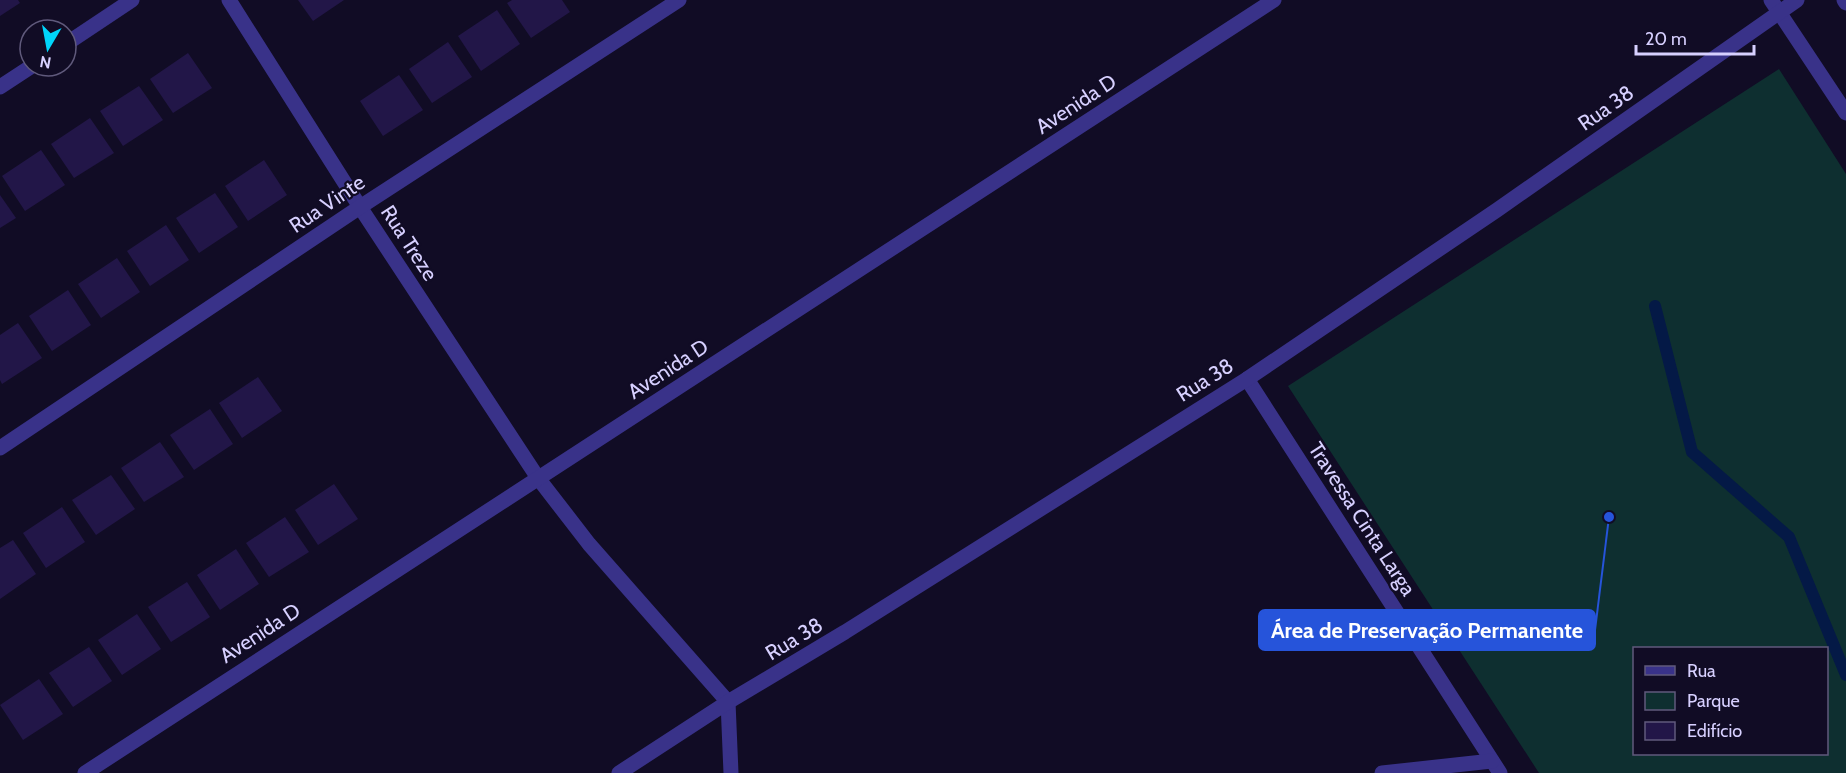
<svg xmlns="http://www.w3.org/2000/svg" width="1846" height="773" font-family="Cabin,sans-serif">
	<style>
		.green { fill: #0e2f30; fill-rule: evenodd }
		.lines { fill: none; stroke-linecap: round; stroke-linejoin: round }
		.stream { stroke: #041946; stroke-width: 12 }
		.building { fill: #221648 }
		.minor { stroke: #393289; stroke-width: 15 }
		.labels { text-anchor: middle; stroke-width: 4.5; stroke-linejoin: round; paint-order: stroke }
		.street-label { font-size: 21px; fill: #d7d0ff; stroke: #110c25 }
		.leader { fill: none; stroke: #2654da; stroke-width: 2 }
		.callout-dot { fill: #2654da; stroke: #110c25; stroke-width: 2 }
		.callout { fill: #2654da; stroke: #2654da; stroke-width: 2 }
		.callout-label { font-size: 22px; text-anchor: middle; font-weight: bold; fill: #fff }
	</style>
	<rect width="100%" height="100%" fill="#110c25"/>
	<path class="green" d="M 1779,69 L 1846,174 L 1846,773 L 1539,773 L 1288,386 ZM 1634,648 L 1826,648 L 1826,754 L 1634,754 Z"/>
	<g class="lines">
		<polyline class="stream" points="1655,306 1692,452 1789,537 1846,675"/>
	</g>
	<g class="building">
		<polygon points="0,0 18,0 20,3 0,16"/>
		<polygon points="298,0 344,0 313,21"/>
		<polygon points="512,0 562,0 570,12 531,38 507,3"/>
		<polygon points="497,10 520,44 481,71 458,36"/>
		<polygon points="448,42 472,77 432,103 409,69"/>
		<polygon points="188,53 212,88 173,113 150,79"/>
		<polygon points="399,75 423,110 383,136 360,101"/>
		<polygon points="139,86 163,120 123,146 100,111"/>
		<polygon points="90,118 114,153 74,178 51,144"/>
		<polygon points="41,150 65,185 25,211 2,176"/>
		<polygon points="264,160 287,195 248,221 225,186"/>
		<polygon points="215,193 238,227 199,253 176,218"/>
		<polygon points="0,195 16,218 0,228"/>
		<polygon points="166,225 189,260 150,286 127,251"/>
		<polygon points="117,258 140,292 101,318 78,284"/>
		<polygon points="68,290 91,325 52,351 29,316"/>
		<polygon points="18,323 42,358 2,384 0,380 0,335"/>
		<polygon points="258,377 282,411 242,438 219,403"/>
		<polygon points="210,409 233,444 194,470 170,435"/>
		<polygon points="160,442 184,477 144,502 121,468"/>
		<polygon points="111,475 135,509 96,535 72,500"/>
		<polygon points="334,484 358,519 318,545 295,510"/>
		<polygon points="62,507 85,542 46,568 23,533"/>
		<polygon points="285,517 309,552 269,577 246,543"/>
		<polygon points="13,540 36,574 0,599 0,548"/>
		<polygon points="236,549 259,584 220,610 197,575"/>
		<polygon points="187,582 210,617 171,642 148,607"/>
		<polygon points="137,614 161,649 122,675 98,640"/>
		<polygon points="89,647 112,681 73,707 49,673"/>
		<polygon points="39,679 63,714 23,740 0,705"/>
	</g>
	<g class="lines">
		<g class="minor">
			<polyline points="229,0 360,207 538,478 589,544 728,702 731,773"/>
			<polyline points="1771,0 1846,113"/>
			<polyline points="1844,0 1846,3"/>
			<polyline points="66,44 132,0"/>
			<polyline points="0,87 32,66"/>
			<polyline points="1247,379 1500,773"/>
			<polyline points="0,448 360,207 679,0"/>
			<polyline points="85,773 1274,0"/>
			<polyline points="619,773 728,702 845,632 1247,379 1497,210 1797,0"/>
			<polyline points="1382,773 1492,761"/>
		</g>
	</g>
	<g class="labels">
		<g class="street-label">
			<text transform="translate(1076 104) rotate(-33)" y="7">Avenida D</text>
			<text transform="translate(1606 108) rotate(-35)" y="7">Rua 38</text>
			<text transform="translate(327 204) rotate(-34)" y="7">Rua Vinte</text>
			<text transform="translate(409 243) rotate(57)" y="7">Rua Treze</text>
			<text transform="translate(668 369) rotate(-33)" y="7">Avenida D</text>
			<text transform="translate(1205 380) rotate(-32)" y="7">Rua 38</text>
			<text transform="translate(1362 519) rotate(57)" y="7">Travessa Cinta Larga</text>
			<text transform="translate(260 633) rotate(-33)" y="7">Avenida D</text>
			<text transform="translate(794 639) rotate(-31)" y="7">Rua 38</text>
		</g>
	</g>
	<path class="leader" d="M1609 517L1595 630"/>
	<circle class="callout-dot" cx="1609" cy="517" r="6"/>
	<rect class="callout" x="1259" y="610" width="336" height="40" rx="6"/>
	<g class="callout-label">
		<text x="1427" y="638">Área de Preservação Permanente</text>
	</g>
	<rect x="1633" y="647" width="195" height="108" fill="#110c25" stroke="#605a7c" stroke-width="1.5"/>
	<rect x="1645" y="666" width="30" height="9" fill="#393289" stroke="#605a7c" stroke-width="1.5"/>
	<text x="1687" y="677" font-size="18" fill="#d7d0ff">Rua</text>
	<rect x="1645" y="692" width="30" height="18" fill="#0e2f30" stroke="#605a7c" stroke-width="1.5"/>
	<text x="1687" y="707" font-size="18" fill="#d7d0ff">Parque</text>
	<rect x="1645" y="722" width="30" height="18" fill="#221648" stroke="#605a7c" stroke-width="1.5"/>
	<text x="1687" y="737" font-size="18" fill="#d7d0ff">Edifício</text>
	<g transform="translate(48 48) rotate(190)"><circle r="28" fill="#110c25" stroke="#605a7c" stroke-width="1.5"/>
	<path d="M0-4.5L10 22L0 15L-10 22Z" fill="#00d6fb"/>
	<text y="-9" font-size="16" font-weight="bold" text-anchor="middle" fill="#d7d0ff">N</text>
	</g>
	<path d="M1636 45v9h118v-9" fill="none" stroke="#d7d0ff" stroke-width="3"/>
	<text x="1645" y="45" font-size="18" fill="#d7d0ff" stroke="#110c25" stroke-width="4.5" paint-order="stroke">20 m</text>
</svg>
